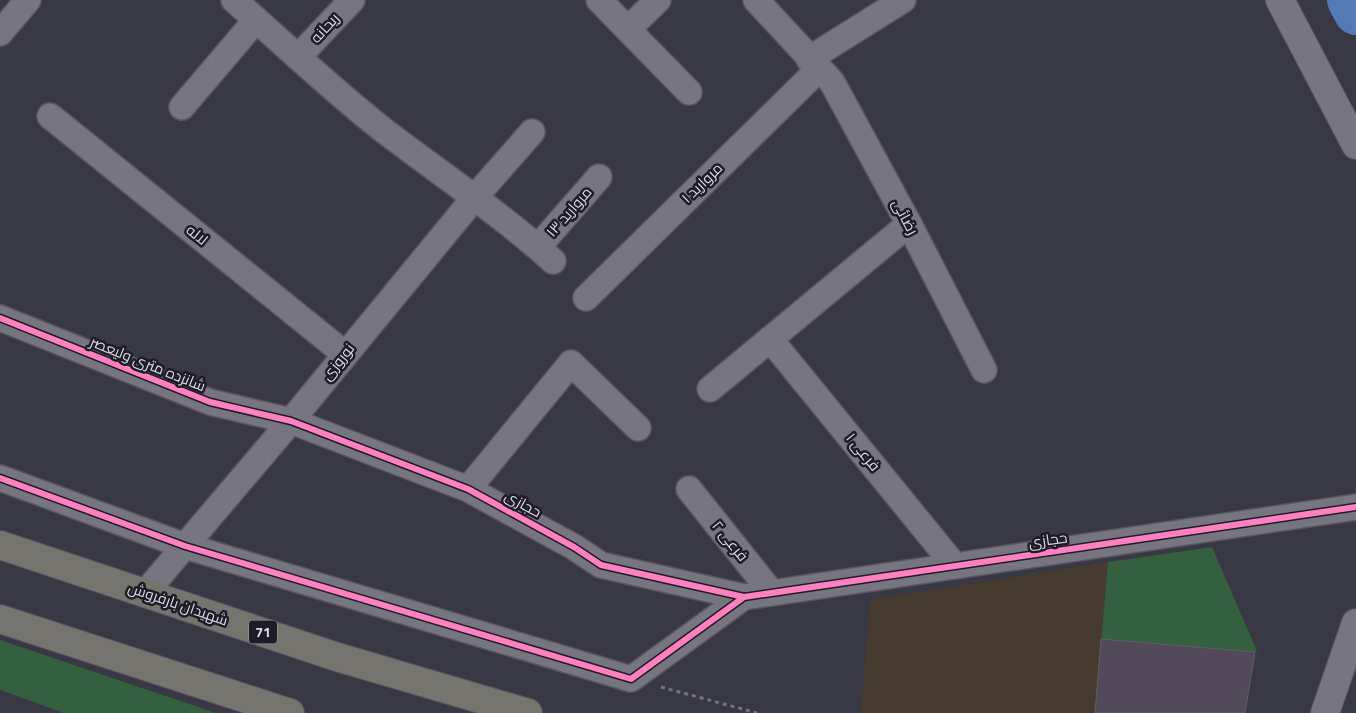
<svg xmlns="http://www.w3.org/2000/svg" width="1356" height="713" font-family="'Titillium Web',Cairo,sans-serif">
	<style>
		.education { fill: #473b30 }
		.green { fill: #346040 }
		.lines { fill: none; stroke-linecap: round; stroke-linejoin: round }
		.river { stroke: #557bb7; stroke-width: 44 }
		.building { fill: #524a5a; stroke: #605d67 }
		.minor-casing { stroke: #575661; stroke-width: 28 }
		.secondary-casing { stroke: #575661; stroke-width: 30 }
		.trunk-casing { stroke: #575661; stroke-width: 30 }
		.path { stroke: #74747d; stroke-width: 3; stroke-dasharray: 4 4; stroke-linecap: butt }
		.minor { stroke: #777680; stroke-width: 25 }
		.secondary { stroke: #777680; stroke-width: 28 }
		.trunk { stroke: #76746f; stroke-width: 28 }
		.cycleway-casing { stroke: #1d1c27; stroke-width: 9 }
		.cycleway { stroke: #ff80c0; stroke-width: 6 }
		.labels { text-anchor: middle; stroke-width: 5; stroke-linejoin: round; paint-order: stroke }
		.shield { fill: #1d1c27; stroke: #a2a1af; stroke-width: 1 }
		.shield-label { font-size: 14px; font-weight: bold; fill: #dbdae9 }
		.street-label { font-size: 15px; fill: #dbdae9; stroke: #1d1c27 }
	</style>
	<rect width="100%" height="100%" fill="#393845"/>
	<polygon class="education" points="1108,562 1095,713 861,713 870,600"/>
	<g class="green">
		<polygon points="1212,547 1257,651 1255,652 1245,713 1095,713 1108,562"/>
		<polygon points="0,640 216,713 64,713 0,690"/>
	</g>
	<g class="lines">
		<polyline class="river" points="1349,0 1356,13"/>
	</g>
	<polygon class="building" points="1101,639 1255,652 1245,713 1095,713"/>
	<g class="lines">
		<defs>
			<g id="minor">
				<path d="M 234,0 C 283,43 331,89 382,129 C 439,173 500,213 553,261"/>
				<polyline points="599,0 689,92"/>
				<polyline points="756,0 832,82 909,224 984,370"/>
				<polyline points="628,29 658,0"/>
				<polyline points="0,33 28,0"/>
				<polyline points="298,57 352,0"/>
				<polyline points="809,59 903,0"/>
				<polyline points="182,107 256,20"/>
				<polyline points="50,116 345,354"/>
				<polyline points="538,247 599,177"/>
				<polyline points="586,298 819,69"/>
				<polyline points="0,318 210,402 291,421 468,489 574,547 601,565 744,597"/>
				<polyline points="770,339 955,566"/>
				<polyline points="710,389 909,224"/>
				<polyline points="0,478 185,546 631,679 744,597 1356,507"/>
				<polyline points="468,489 571,363 638,428"/>
				<polyline points="689,489 772,593"/>
				<polyline points="145,593 291,421 475,197 532,132"/>
			</g>
			<g id="secondary">
				<polyline points="1280,0 1356,145"/>
				<polyline points="1325,713 1356,623"/>
			</g>
			<g id="trunk">
				<polyline points="0,545 337,657 528,713"/>
				<polyline points="0,619 290,713"/>
			</g>
		</defs>
		<use href="#minor" class="minor-casing"/>
		<use href="#secondary" class="secondary-casing"/>
		<use href="#trunk" class="trunk-casing"/>
		<polyline class="path" points="661,687 757,713"/>
		<use href="#minor" class="minor"/>
		<use href="#secondary" class="secondary"/>
		<use href="#trunk" class="trunk"/>
		<defs>
			<g id="cycleway">
				<polyline points="0,318 210,402 291,421 468,489 574,547 601,565 744,597"/>
				<polyline points="0,478 185,546 631,679 744,597 1356,507"/>
			</g>
		</defs>
		<use href="#cycleway" class="cycleway-casing"/>
		<use href="#cycleway" class="cycleway"/>
	</g>
	<g class="labels">
		<rect class="shield" x="249" y="620.5" width="28" height="23" rx="4"/>
		<g class="shield-label">
			<text x="263" y="637">71</text>
		</g>
		<g class="street-label">
			<text transform="translate(325 28) rotate(-47)" y="5">ریحانه</text>
			<text transform="translate(702 183) rotate(-44)" y="5">مروارید ۱</text>
			<text transform="translate(569 212) rotate(-49)" y="5">مروارید ۱۳</text>
			<text transform="translate(905 217) rotate(62)" y="5">رضائی</text>
			<text transform="translate(197 235) rotate(39)" y="5">لاله</text>
			<text transform="translate(338 362) rotate(-51)" y="5">نوروزی</text>
			<text transform="translate(148 364) rotate(22)" y="5">شانزده متری ولیعصر</text>
			<text transform="translate(863 452) rotate(51)" y="5">فرعی ۱</text>
			<text transform="translate(523 504) rotate(29)" y="5">حجازی</text>
			<text transform="translate(1048 540) rotate(-8)" y="5">حجازی</text>
			<text transform="translate(730 541) rotate(51)" y="5">فرعی ۲</text>
			<text transform="translate(178 604) rotate(19)" y="5">شهیدان بارفروش</text>
		</g>
	</g>
</svg>
